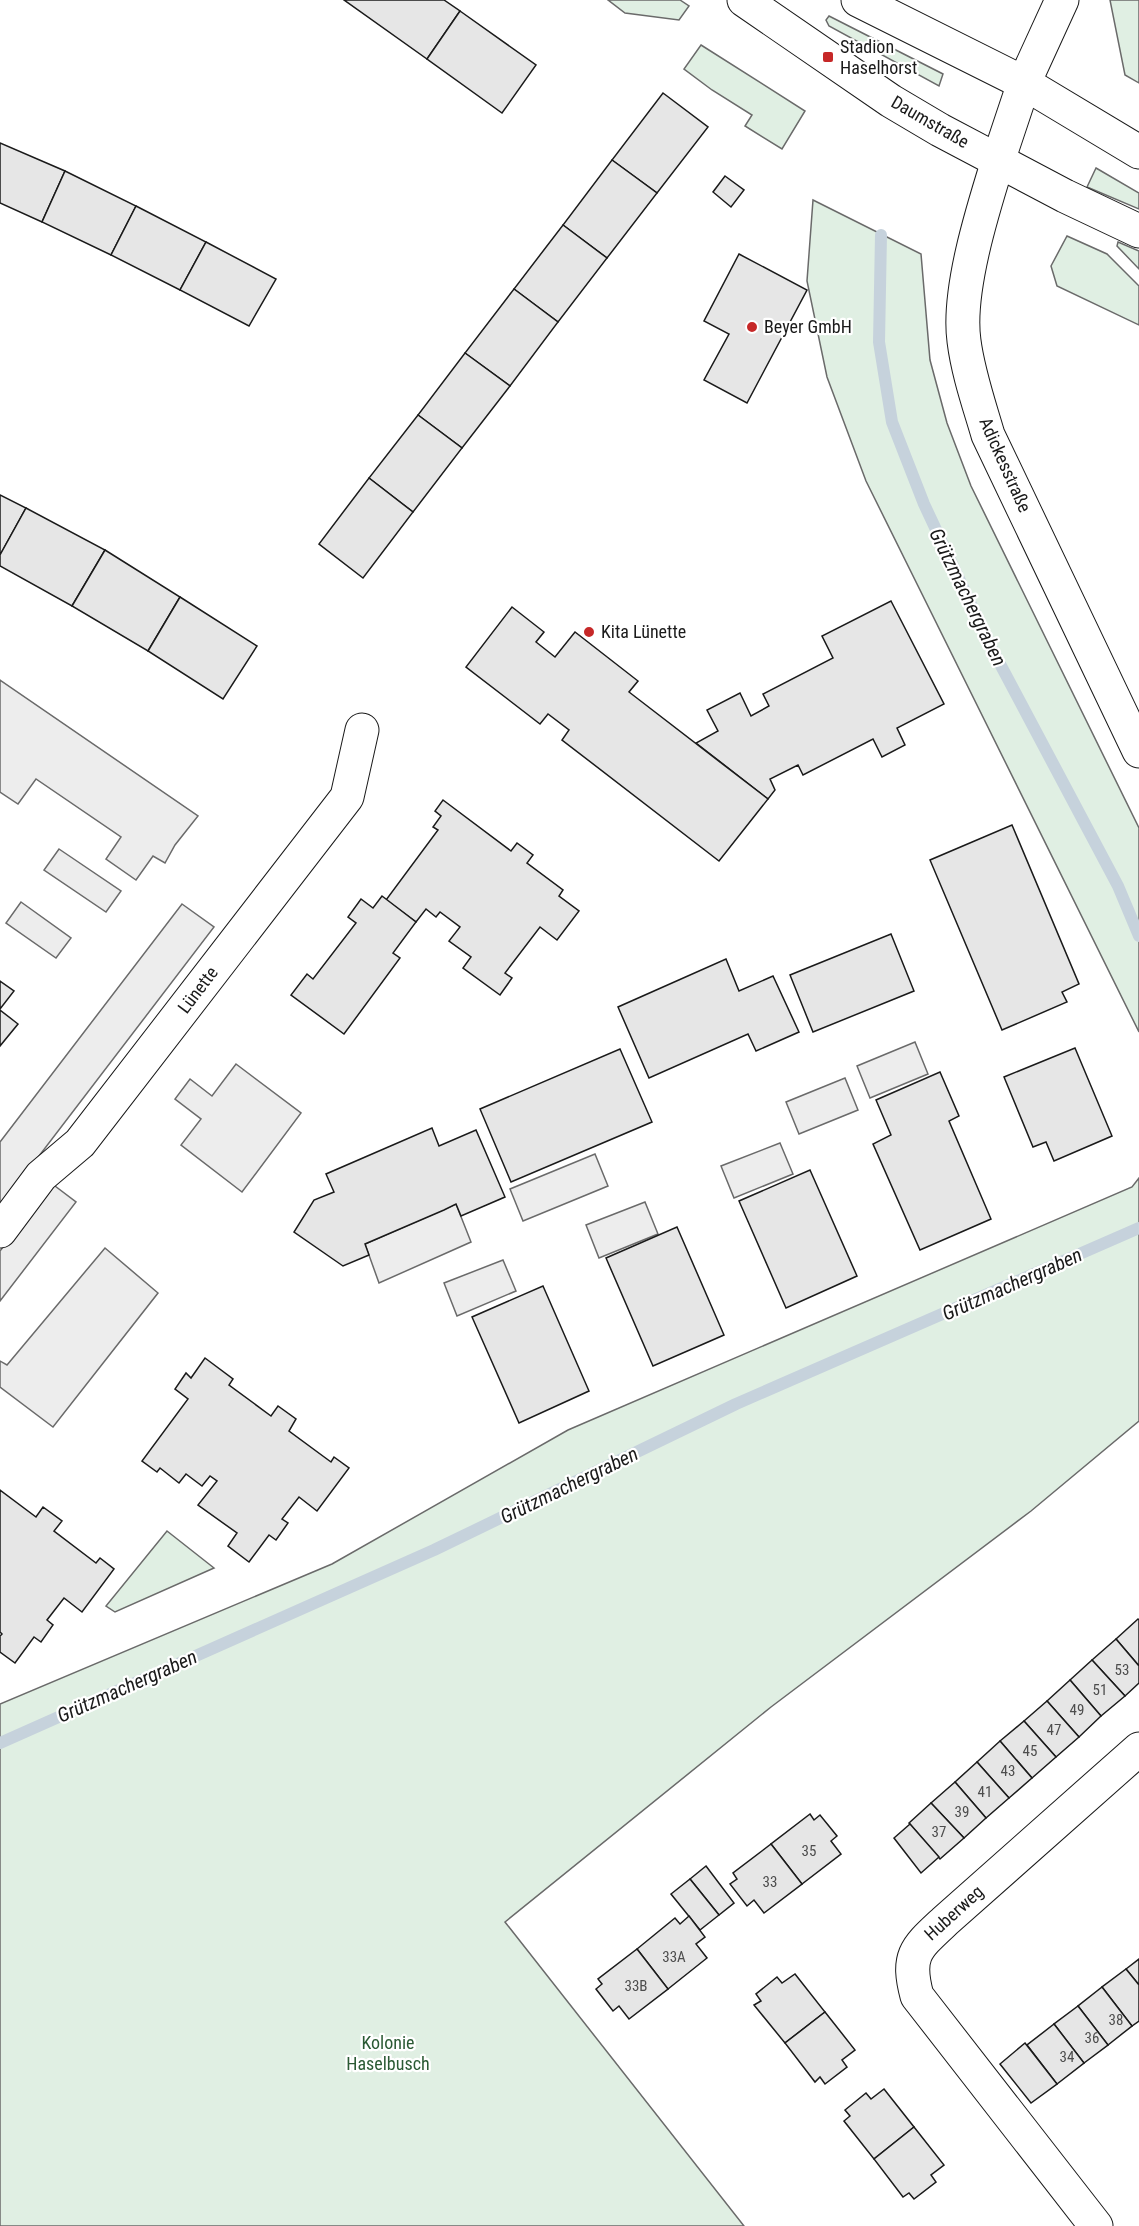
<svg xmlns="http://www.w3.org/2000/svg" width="1139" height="2226" font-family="'Roboto Condensed',sans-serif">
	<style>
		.green { fill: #e0efe3; stroke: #6a6a6a; stroke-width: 1.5 }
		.parking { fill: #ededed; stroke: #6a6a6a; stroke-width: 1.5 }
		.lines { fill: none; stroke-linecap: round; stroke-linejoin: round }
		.stream { stroke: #c6d2dc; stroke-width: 12 }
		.building { fill: #e6e6e6; stroke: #1a1a1a; stroke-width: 1.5 }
		.minor-casing { stroke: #1a1a1a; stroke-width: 35 }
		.secondary-casing { stroke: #1a1a1a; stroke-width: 35 }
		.minor { stroke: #fff; stroke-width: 33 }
		.secondary { stroke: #fff; stroke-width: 33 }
		.poi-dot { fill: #c62828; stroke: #fff; stroke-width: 2 }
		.labels { text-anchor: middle; stroke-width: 4.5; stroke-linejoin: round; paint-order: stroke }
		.number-label { font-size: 15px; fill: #4d4d4d }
		.poi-label { font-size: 18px; fill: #1a1a1a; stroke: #fff; text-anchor: start }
		.street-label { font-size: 18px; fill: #1a1a1a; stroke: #fff }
		.park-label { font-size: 18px; fill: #2b5a34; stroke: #fff }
		.water-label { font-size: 20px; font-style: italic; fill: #1a1a1a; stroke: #fff }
	</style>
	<rect width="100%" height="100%" fill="#fff"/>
	<g class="green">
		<polygon points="608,0 680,0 689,6 679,20 625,13"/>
		<polygon points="1110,0 1139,0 1139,83 1125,75"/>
		<polygon points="829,16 943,74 939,86 829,26 826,20"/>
		<polygon points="701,45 805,111 782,149 745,126 752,115 712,90 684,69"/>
		<polygon points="1096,168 1139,193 1139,209 1087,187"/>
		<polygon points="813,200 921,254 930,360 947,423 971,486 1139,828 1139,1032 866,481 827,377 807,281"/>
		<polygon points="1067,236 1107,254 1139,286 1139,325 1057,286 1051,266"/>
		<polygon points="1118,242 1139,251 1139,269 1117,246"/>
		<polygon points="1139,1178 1139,1421 1031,1511 771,1707 505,1922 744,2226 0,2226 0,1704 332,1564 568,1430 1132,1187"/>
		<polygon points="167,1531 214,1568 115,1612 106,1606"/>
	</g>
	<g class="parking">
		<polygon points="0,680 198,816 175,845 165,863 153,856 136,880 106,859 121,837 36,779 18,804 0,792"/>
		<polygon points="59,849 121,891 106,912 44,870"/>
		<polygon points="21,902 71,938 56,958 6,923"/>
		<polygon points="182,904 214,927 0,1207 0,1142"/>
		<polygon points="915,1042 928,1074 870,1098 857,1066"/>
		<polygon points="236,1064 301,1113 242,1192 181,1145 201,1119 175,1099 190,1079 212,1096"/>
		<polygon points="845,1078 858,1110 799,1134 786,1102"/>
		<polygon points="780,1143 793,1174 734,1198 721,1166"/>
		<polygon points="595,1154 608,1186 523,1221 510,1189"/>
		<polygon points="51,1183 76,1202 0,1301 0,1251"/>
		<polygon points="645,1202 658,1234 599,1258 586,1225"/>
		<polygon points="456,1204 471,1242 379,1283 365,1244"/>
		<polygon points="105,1248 158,1293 53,1427 0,1387 0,1361 7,1365"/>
		<polygon points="503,1260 516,1291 457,1316 444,1283"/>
	</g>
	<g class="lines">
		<g class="stream">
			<polyline points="881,235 879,342 892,422 924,504 991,647 1118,886 1139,936"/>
			<polyline points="0,1743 434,1550 736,1404 1139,1228"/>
		</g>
	</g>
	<g class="building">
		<polygon points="344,0 444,0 460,11 427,59"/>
		<polygon points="460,11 536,65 502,113 427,59"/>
		<polygon points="663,93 708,127 657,193 612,160"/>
		<polygon points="0,143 65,171 42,222 0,203"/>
		<polygon points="612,160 657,193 607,258 563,225"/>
		<polygon points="65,171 136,206 111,255 42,222"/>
		<polygon points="725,176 744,190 731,207 713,192"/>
		<polygon points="136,206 206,242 180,290 111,255"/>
		<polygon points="563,225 607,258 558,322 514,289"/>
		<polygon points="206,242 276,279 249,326 180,290"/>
		<polygon points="739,254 807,290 747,403 704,380 729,334 704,321"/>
		<polygon points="514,289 558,322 510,386 465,353"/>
		<polygon points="465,353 510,386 462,448 418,415"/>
		<polygon points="418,415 462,448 413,512 369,478"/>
		<polygon points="369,478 413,512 363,578 319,544"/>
		<polygon points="0,495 26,508 0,555"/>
		<polygon points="26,508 105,550 72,606 0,566 0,555"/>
		<polygon points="105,550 180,597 148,651 72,606"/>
		<polygon points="180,597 257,646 223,699 148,651"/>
		<polygon points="891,601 944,704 897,728 905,745 882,757 873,739 803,775 798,765 770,779 775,790 768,799 696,743 718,731 707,710 740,693 751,716 769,706 763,694 833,658 822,636"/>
		<polygon points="512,607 544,632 536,642 555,657 575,632 638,681 629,692 768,799 719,861 562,740 569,730 548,714 540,724 466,667"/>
		<polygon points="443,800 511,851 517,843 533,855 527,863 563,890 559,896 579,911 557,940 540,927 505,973 512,978 500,995 463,968 471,957 449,941 460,927 440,912 436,917 426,909 416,922 386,900 438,830 433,827 441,816 435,811"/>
		<polygon points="1012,825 1079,984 1062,992 1067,1002 1002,1030 930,860"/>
		<polygon points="382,896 416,922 393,953 400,958 344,1034 291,995 307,974 313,979 356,923 348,917 361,899 373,908"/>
		<polygon points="891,934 914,991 813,1032 790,975"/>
		<polygon points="726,959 739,991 773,976 799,1032 756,1051 748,1034 649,1078 618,1007"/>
		<polygon points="0,981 14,991 0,1009"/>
		<polygon points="0,1010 18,1024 0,1046"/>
		<polygon points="1075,1048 1112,1136 1054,1161 1046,1142 1033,1147 1004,1077"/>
		<polygon points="620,1049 652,1122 511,1182 480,1109"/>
		<polygon points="940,1072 959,1116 949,1121 991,1219 920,1250 873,1144 891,1135 876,1100"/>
		<polygon points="432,1128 439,1146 476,1130 505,1197 461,1216 456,1204 444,1210 365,1244 369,1255 343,1266 294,1232 314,1200 334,1192 326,1174"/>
		<polygon points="810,1170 857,1276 786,1308 739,1201"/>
		<polygon points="677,1227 724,1335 653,1366 606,1258"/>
		<polygon points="543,1286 589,1391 519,1423 472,1317"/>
		<polygon points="205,1358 233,1379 229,1385 271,1416 278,1406 296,1419 289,1431 331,1462 334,1457 349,1468 317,1511 299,1497 282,1519 288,1523 276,1540 269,1535 249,1562 228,1546 237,1533 198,1505 217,1481 210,1476 202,1486 186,1474 179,1483 160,1468 157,1472 142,1461 188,1399 175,1389 186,1373 191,1378"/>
		<polygon points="0,1490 36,1517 43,1507 62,1521 54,1531 96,1563 100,1558 114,1569 82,1612 64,1598 47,1620 53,1625 41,1642 34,1637 15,1663 0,1652 0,1636 2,1634 0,1632"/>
		<polygon points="1138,1619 1139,1620 1139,1666 1116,1639"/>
		<polygon points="1116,1639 1139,1666 1139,1683 1125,1696 1092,1660"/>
		<polygon points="1092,1660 1125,1696 1101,1716 1070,1680"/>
		<polygon points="1070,1680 1101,1716 1079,1737 1047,1701"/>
		<polygon points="1047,1701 1079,1737 1056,1757 1024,1721"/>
		<polygon points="1024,1721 1056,1757 1032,1778 1000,1741"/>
		<polygon points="1000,1741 1032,1778 1009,1798 977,1762"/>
		<polygon points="977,1762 1009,1798 986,1818 955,1782"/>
		<polygon points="955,1782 986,1818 964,1838 931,1803"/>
		<polygon points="931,1803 964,1838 940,1859 909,1823"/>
		<polygon points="810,1814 814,1820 820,1815 837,1836 831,1841 841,1854 802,1884 771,1844"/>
		<polygon points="910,1824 939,1857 921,1873 894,1838"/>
		<polygon points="771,1844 802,1884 764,1913 754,1900 747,1906 730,1884 737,1879 733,1873"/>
		<polygon points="706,1866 734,1903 719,1915 690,1879"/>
		<polygon points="690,1879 719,1915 700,1930 671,1894"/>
		<polygon points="689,1916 705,1937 696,1944 707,1958 668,1989 637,1949 675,1918 680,1924"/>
		<polygon points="637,1949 668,1989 629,2019 619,2006 613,2011 596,1989 602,1984 598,1979"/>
		<polygon points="1139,1959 1139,1985 1126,1969"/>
		<polygon points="1126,1969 1139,1985 1139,2021 1132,2026 1102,1987"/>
		<polygon points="795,1974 825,2012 785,2043 754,2005 761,2001 756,1994 777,1977 782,1983"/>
		<polygon points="1102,1987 1132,2026 1108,2045 1078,2006"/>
		<polygon points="1078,2006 1108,2045 1084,2063 1054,2024"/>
		<polygon points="825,2012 855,2050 842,2060 847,2067 825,2084 820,2077 815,2082 785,2043"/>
		<polygon points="1054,2024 1084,2063 1057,2084 1027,2045"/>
		<polygon points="1025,2043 1057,2084 1031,2103 1000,2064"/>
		<polygon points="884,2089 914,2127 874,2159 844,2121 850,2116 845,2110 866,2093 871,2099"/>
		<polygon points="914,2127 944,2165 931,2175 936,2182 914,2199 909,2193 903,2197 874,2159"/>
	</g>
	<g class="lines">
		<defs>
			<g id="minor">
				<polyline points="1024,83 1062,0"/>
				<path d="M 998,161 C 983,209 957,291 964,341 C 968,373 979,404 988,435 L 1139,751"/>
				<polyline points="0,1231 41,1176 80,1143 347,797 362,730"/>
				<path d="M 1096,2226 L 917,1996 C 906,1955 916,1948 945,1921 L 1139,1749"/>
			</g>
			<g id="secondary">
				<polyline points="744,0 891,101 940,130 1065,196 1139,231"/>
				<polyline points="858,0 1024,83 1139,152"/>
				<polyline points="998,161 1024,83"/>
			</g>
		</defs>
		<use href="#minor" class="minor-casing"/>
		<use href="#secondary" class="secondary-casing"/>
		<use href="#minor" class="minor"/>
		<use href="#secondary" class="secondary"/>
	</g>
	<g class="poi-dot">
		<rect x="822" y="51" width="12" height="12" rx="3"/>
		<circle cx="752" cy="327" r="6"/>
		<circle cx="589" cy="632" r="6"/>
	</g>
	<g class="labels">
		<g class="number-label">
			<text x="1122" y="1675">53</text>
			<text x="1100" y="1695">51</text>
			<text x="1077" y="1715">49</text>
			<text x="1054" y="1735">47</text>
			<text x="1030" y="1756">45</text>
			<text x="1008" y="1776">43</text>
			<text x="985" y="1797">41</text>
			<text x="962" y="1817">39</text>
			<text x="939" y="1837">37</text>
			<text x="809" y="1856">35</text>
			<text x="770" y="1887">33</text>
			<text x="674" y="1962">33A</text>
			<text x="636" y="1991">33B</text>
			<text x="1116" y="2025">38</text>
			<text x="1092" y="2043">36</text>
			<text x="1067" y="2062">34</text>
		</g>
		<g class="poi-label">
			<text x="840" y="53">Stadion<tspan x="840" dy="21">Haselhorst</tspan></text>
			<text x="764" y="333">Beyer GmbH</text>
			<text x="601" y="638">Kita Lünette</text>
		</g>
		<g class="street-label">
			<text transform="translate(930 122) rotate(30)" y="6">Daumstraße</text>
			<text transform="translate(1005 465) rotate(66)" y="6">Adickesstraße</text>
			<text transform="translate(198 990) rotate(-53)" y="6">Lünette</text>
			<text transform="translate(954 1913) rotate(-42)" y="6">Huberweg</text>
		</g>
		<g class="park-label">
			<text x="388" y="2049">Kolonie<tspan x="388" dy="21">Haselbusch</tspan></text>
		</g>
		<g class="water-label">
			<text transform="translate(968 597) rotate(64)" y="7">Grützmachergraben</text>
			<text transform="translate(1012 1284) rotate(-24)" y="7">Grützmachergraben</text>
			<text transform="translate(569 1485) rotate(-26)" y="7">Grützmachergraben</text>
			<text transform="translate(127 1686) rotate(-24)" y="7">Grützmachergraben</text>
		</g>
	</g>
</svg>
